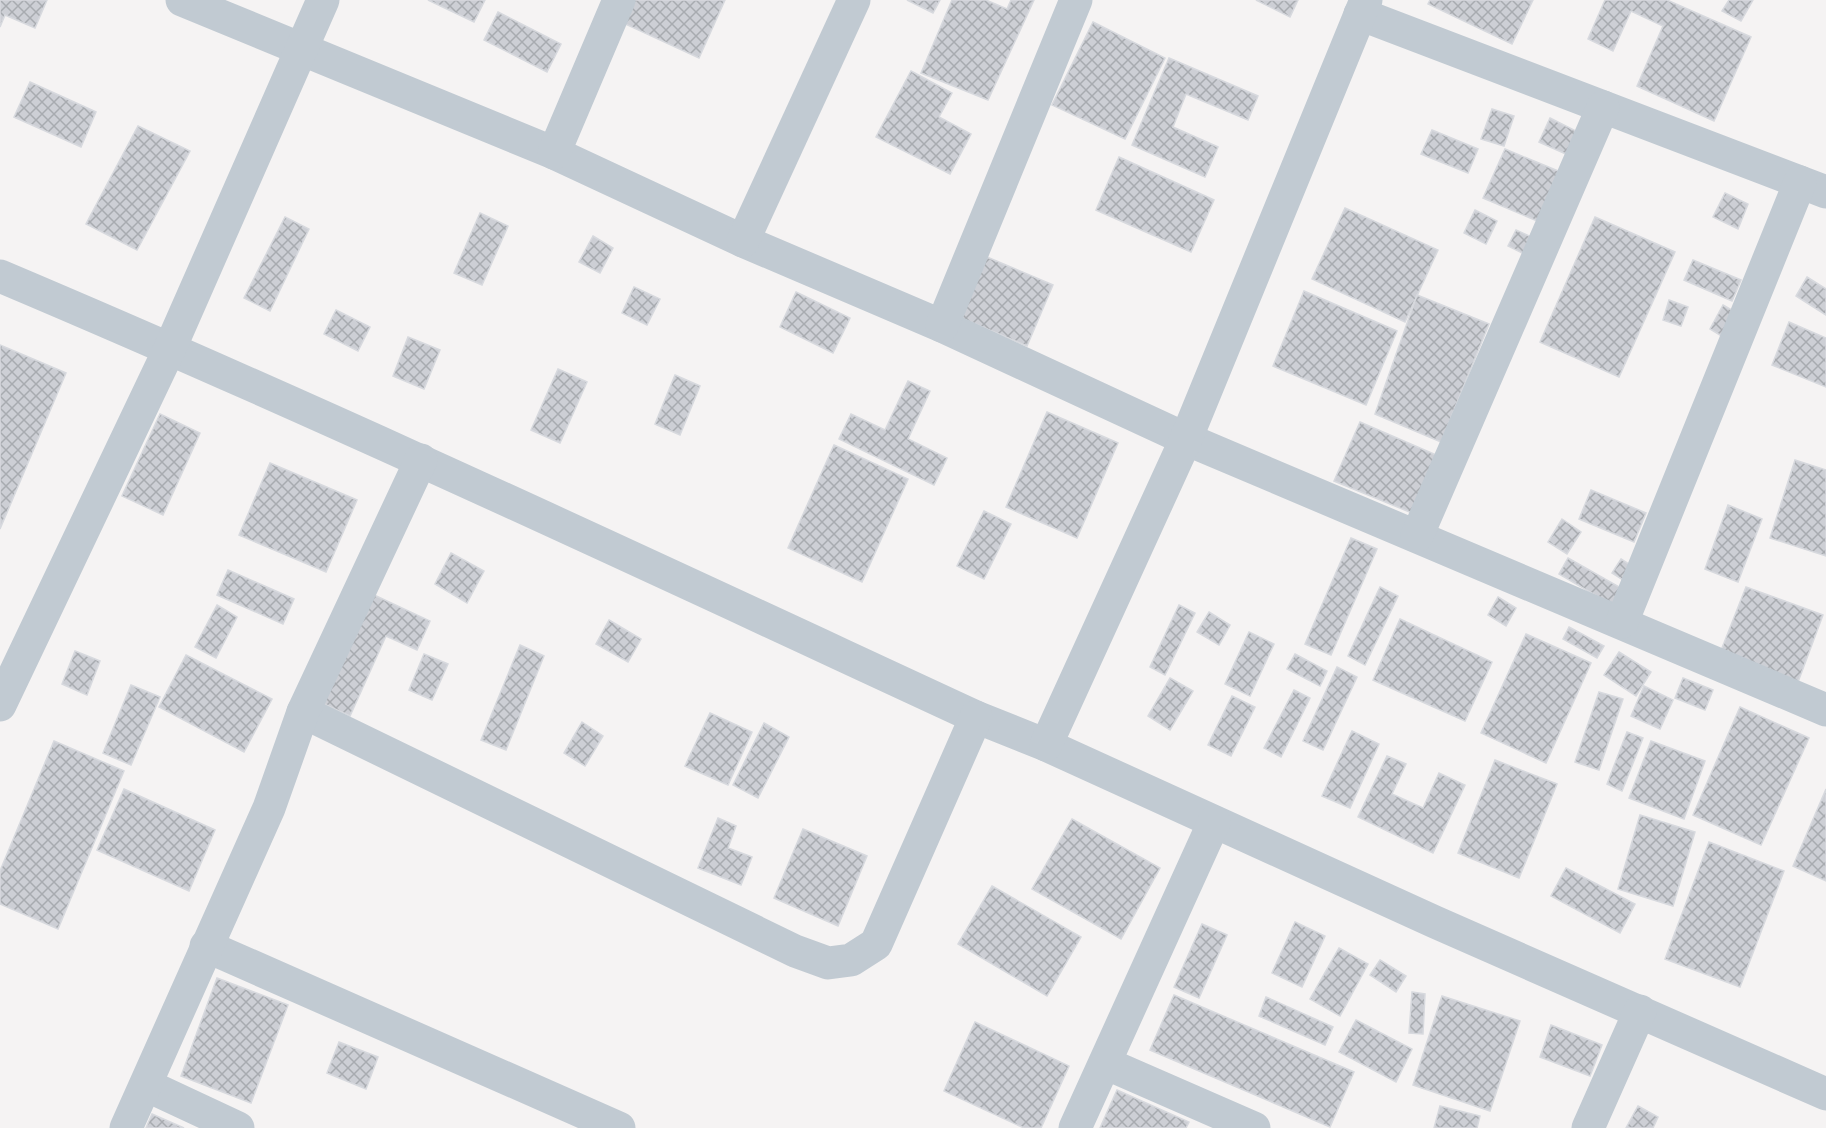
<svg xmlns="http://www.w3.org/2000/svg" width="1826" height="1128" font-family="Mulish,sans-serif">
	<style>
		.building { fill: url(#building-cross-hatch); stroke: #d7d9de; stroke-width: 1.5 }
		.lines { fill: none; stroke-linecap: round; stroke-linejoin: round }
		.minor { stroke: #c1cad2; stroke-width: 33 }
	</style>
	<defs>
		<pattern id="building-cross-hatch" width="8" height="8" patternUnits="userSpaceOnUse" patternTransform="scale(1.5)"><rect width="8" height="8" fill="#cdcfd5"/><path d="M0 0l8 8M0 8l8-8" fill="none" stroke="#a8abb0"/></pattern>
	</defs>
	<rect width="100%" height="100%" fill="#f5f3f3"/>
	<g class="building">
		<polygon points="0,0 47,0 35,28 5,15 0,27"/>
		<polygon points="428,0 485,0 474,22"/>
		<polygon points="633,0 725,0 699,58 623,23"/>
		<polygon points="907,0 940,0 933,13"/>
		<polygon points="952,0 986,0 1007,9 1011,0 1034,0 988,100 921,73"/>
		<polygon points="1256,0 1298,0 1290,17"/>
		<polygon points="1430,0 1533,0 1512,44 1428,4"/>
		<polygon points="1605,0 1667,0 1751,37 1714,121 1637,86 1663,26 1631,11 1613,51 1588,39"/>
		<polygon points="1729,0 1753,0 1741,21 1722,11"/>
		<polygon points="498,12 561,44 547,72 484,40"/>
		<polygon points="1093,22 1165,58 1125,139 1052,105"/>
		<polygon points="1169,58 1258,96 1248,120 1186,94 1173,127 1218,147 1205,177 1132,145"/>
		<polygon points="911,71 952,93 939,117 971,134 950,174 876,137"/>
		<polygon points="30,82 96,112 81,147 14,117"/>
		<polygon points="1492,109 1514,116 1504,146 1481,139"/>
		<polygon points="1550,118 1578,132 1568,155 1539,142"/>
		<polygon points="138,126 190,151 137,250 86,224"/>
		<polygon points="1432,130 1478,149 1468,173 1421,154"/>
		<polygon points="1505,149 1563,173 1542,223 1483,198"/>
		<polygon points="1119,157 1214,200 1191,252 1096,210"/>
		<polygon points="1725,193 1748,204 1738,229 1713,217"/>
		<polygon points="1345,208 1438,250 1405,322 1312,279"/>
		<polygon points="1475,210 1497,221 1486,244 1464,233"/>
		<polygon points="480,213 508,226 482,285 454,273"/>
		<polygon points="285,217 309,229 270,311 244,298"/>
		<polygon points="1595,217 1675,252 1619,377 1540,342"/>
		<polygon points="1516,230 1536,239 1528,256 1508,246"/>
		<polygon points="593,236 613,248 600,273 579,262"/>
		<polygon points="987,257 1053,285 1027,346 961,318"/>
		<polygon points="1693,260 1741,280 1732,301 1684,280"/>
		<polygon points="1807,277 1826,289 1826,315 1796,296"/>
		<polygon points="634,287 660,299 647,325 622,313"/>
		<polygon points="1304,291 1397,331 1366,405 1273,366"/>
		<polygon points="796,292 850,318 833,353 780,327"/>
		<polygon points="1417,295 1489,324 1441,442 1375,414"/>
		<polygon points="1669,300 1688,307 1681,326 1663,320"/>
		<polygon points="1723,305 1737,313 1723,337 1710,329"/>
		<polygon points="336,310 370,327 358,351 324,334"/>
		<polygon points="1789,322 1826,338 1826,387 1772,365"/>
		<polygon points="408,337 440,350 424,389 393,376"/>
		<polygon points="0,345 66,373 0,529"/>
		<polygon points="558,369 587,382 560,443 531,430"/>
		<polygon points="675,375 700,386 680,435 655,424"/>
		<polygon points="908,381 930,391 908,439 947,458 934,485 839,439 851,414 885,430"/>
		<polygon points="1047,412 1118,443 1077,538 1006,507"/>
		<polygon points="160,414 200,433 163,515 122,496"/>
		<polygon points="1360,422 1436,455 1412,513 1334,481"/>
		<polygon points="834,445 908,479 862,582 788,548"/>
		<polygon points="1795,460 1826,470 1826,556 1770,538"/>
		<polygon points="270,463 357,500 326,572 239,535"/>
		<polygon points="1591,490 1646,513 1634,542 1579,519"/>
		<polygon points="1728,505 1762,519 1738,582 1705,569"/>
		<polygon points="984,511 1011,524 984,579 957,566"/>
		<polygon points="1562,519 1581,532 1567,554 1548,542"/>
		<polygon points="1351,538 1377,549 1331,655 1305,644"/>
		<polygon points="451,553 484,571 467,603 435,584"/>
		<polygon points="1568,558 1621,588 1612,605 1559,574"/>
		<polygon points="1621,559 1632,566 1623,580 1612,573"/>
		<polygon points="228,570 294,599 283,624 217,595"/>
		<polygon points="1380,587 1398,596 1365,665 1348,656"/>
		<polygon points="1746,587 1823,615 1798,682 1720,653"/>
		<polygon points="372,594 430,621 417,650 386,636 350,716 322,703"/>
		<polygon points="1498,597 1516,608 1506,626 1488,615"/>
		<polygon points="217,605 237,617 216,658 195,647"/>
		<polygon points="1179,605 1195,613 1165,675 1150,667"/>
		<polygon points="1209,612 1230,625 1219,645 1197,632"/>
		<polygon points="1400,619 1492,662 1465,721 1373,680"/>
		<polygon points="609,620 641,639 628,662 596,644"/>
		<polygon points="1569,627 1604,646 1597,658 1563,639"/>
		<polygon points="1249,632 1274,644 1250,696 1225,684"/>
		<polygon points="1526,634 1591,663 1546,763 1481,733"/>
		<polygon points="520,645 544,656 506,750 481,740"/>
		<polygon points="75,651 100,661 87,695 62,684"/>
		<polygon points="1619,652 1651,672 1636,696 1604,675"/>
		<polygon points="424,654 448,664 432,700 409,690"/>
		<polygon points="1295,654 1327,671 1320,686 1287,669"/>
		<polygon points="186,655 272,699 244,752 159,707"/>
		<polygon points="1337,667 1357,677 1323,750 1303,741"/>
		<polygon points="1170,678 1193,691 1170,730 1148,716"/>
		<polygon points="1683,678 1713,690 1705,710 1675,698"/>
		<polygon points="131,685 160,697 131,765 103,753"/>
		<polygon points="1644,686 1673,700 1660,729 1631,716"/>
		<polygon points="1294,690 1310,698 1281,757 1264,748"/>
		<polygon points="1599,692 1623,699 1599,770 1575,762"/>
		<polygon points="1232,696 1255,707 1231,756 1208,745"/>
		<polygon points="1740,707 1809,738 1761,845 1693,815"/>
		<polygon points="710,713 752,732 728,785 685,766"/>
		<polygon points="582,722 603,736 585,766 564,753"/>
		<polygon points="764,723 789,737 758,798 733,785"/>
		<polygon points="1352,731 1379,744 1350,808 1322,796"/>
		<polygon points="1627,732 1643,738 1622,791 1607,784"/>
		<polygon points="54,741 124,771 58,929 0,904 0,871"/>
		<polygon points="1651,741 1705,761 1684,819 1629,798"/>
		<polygon points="1387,756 1406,764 1392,794 1423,808 1439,773 1465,785 1433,853 1358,817"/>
		<polygon points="1495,760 1557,784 1519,878 1458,853"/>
		<polygon points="124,789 215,830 189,891 97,850"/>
		<polygon points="1826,789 1826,881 1793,866"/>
		<polygon points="1640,815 1695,832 1673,906 1618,889"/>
		<polygon points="718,818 736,826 728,848 752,857 741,885 698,868"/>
		<polygon points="1072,819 1160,868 1121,939 1032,889"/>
		<polygon points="803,829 867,856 838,926 774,898"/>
		<polygon points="1709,842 1784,871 1740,987 1665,959"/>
		<polygon points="1566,868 1635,904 1620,933 1551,896"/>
		<polygon points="992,886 1081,937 1047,996 958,944"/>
		<polygon points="1295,922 1325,936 1302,987 1272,973"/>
		<polygon points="1202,924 1227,935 1199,998 1174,987"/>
		<polygon points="1339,948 1368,964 1340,1016 1310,999"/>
		<polygon points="1380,960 1406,976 1396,992 1370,975"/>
		<polygon points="217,978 288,1005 251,1103 181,1076"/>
		<polygon points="1412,992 1425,994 1423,1034 1409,1033"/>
		<polygon points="1174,995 1354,1072 1330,1127 1150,1050"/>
		<polygon points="1442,996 1520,1021 1490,1111 1413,1085"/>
		<polygon points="1266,997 1333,1027 1325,1045 1259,1016"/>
		<polygon points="1356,1020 1412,1049 1396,1082 1339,1052"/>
		<polygon points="975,1022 1069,1066 1041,1128 1024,1128 944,1091"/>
		<polygon points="1551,1025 1602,1045 1590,1076 1540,1057"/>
		<polygon points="339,1042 378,1057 366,1089 327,1073"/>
		<polygon points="1117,1090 1189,1122 1186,1128 1100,1128"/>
		<polygon points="1440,1106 1480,1116 1477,1128 1434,1128"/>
		<polygon points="1638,1106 1658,1117 1653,1128 1626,1128"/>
		<polygon points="152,1114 184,1128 146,1128"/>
	</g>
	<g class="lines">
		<g class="minor">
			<polyline points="182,0 554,153 743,241 942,326 1186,439 1826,710"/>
			<polyline points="1360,14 1826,192"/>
			<polyline points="554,153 619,0"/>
			<polyline points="743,241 854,0"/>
			<path d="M 0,276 C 329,415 652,567 976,717 L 1046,745 L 1435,922 L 1826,1094"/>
			<polyline points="942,326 1076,0"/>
			<polyline points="1417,536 1603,107"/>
			<polyline points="1622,622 1800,182"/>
			<polyline points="0,705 170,348 323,0"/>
			<polyline points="303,712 795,951 828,963 851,960 876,944 976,717"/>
			<polyline points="1046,745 1186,439 1366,0"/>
			<polyline points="206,946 619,1128"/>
			<polyline points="1105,1063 1254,1128"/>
			<polyline points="146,1085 238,1128"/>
			<polyline points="126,1128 269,808 303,712 421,460"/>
			<polyline points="1075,1128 1214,822"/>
			<polyline points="1588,1128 1640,1011"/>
		</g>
	</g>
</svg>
